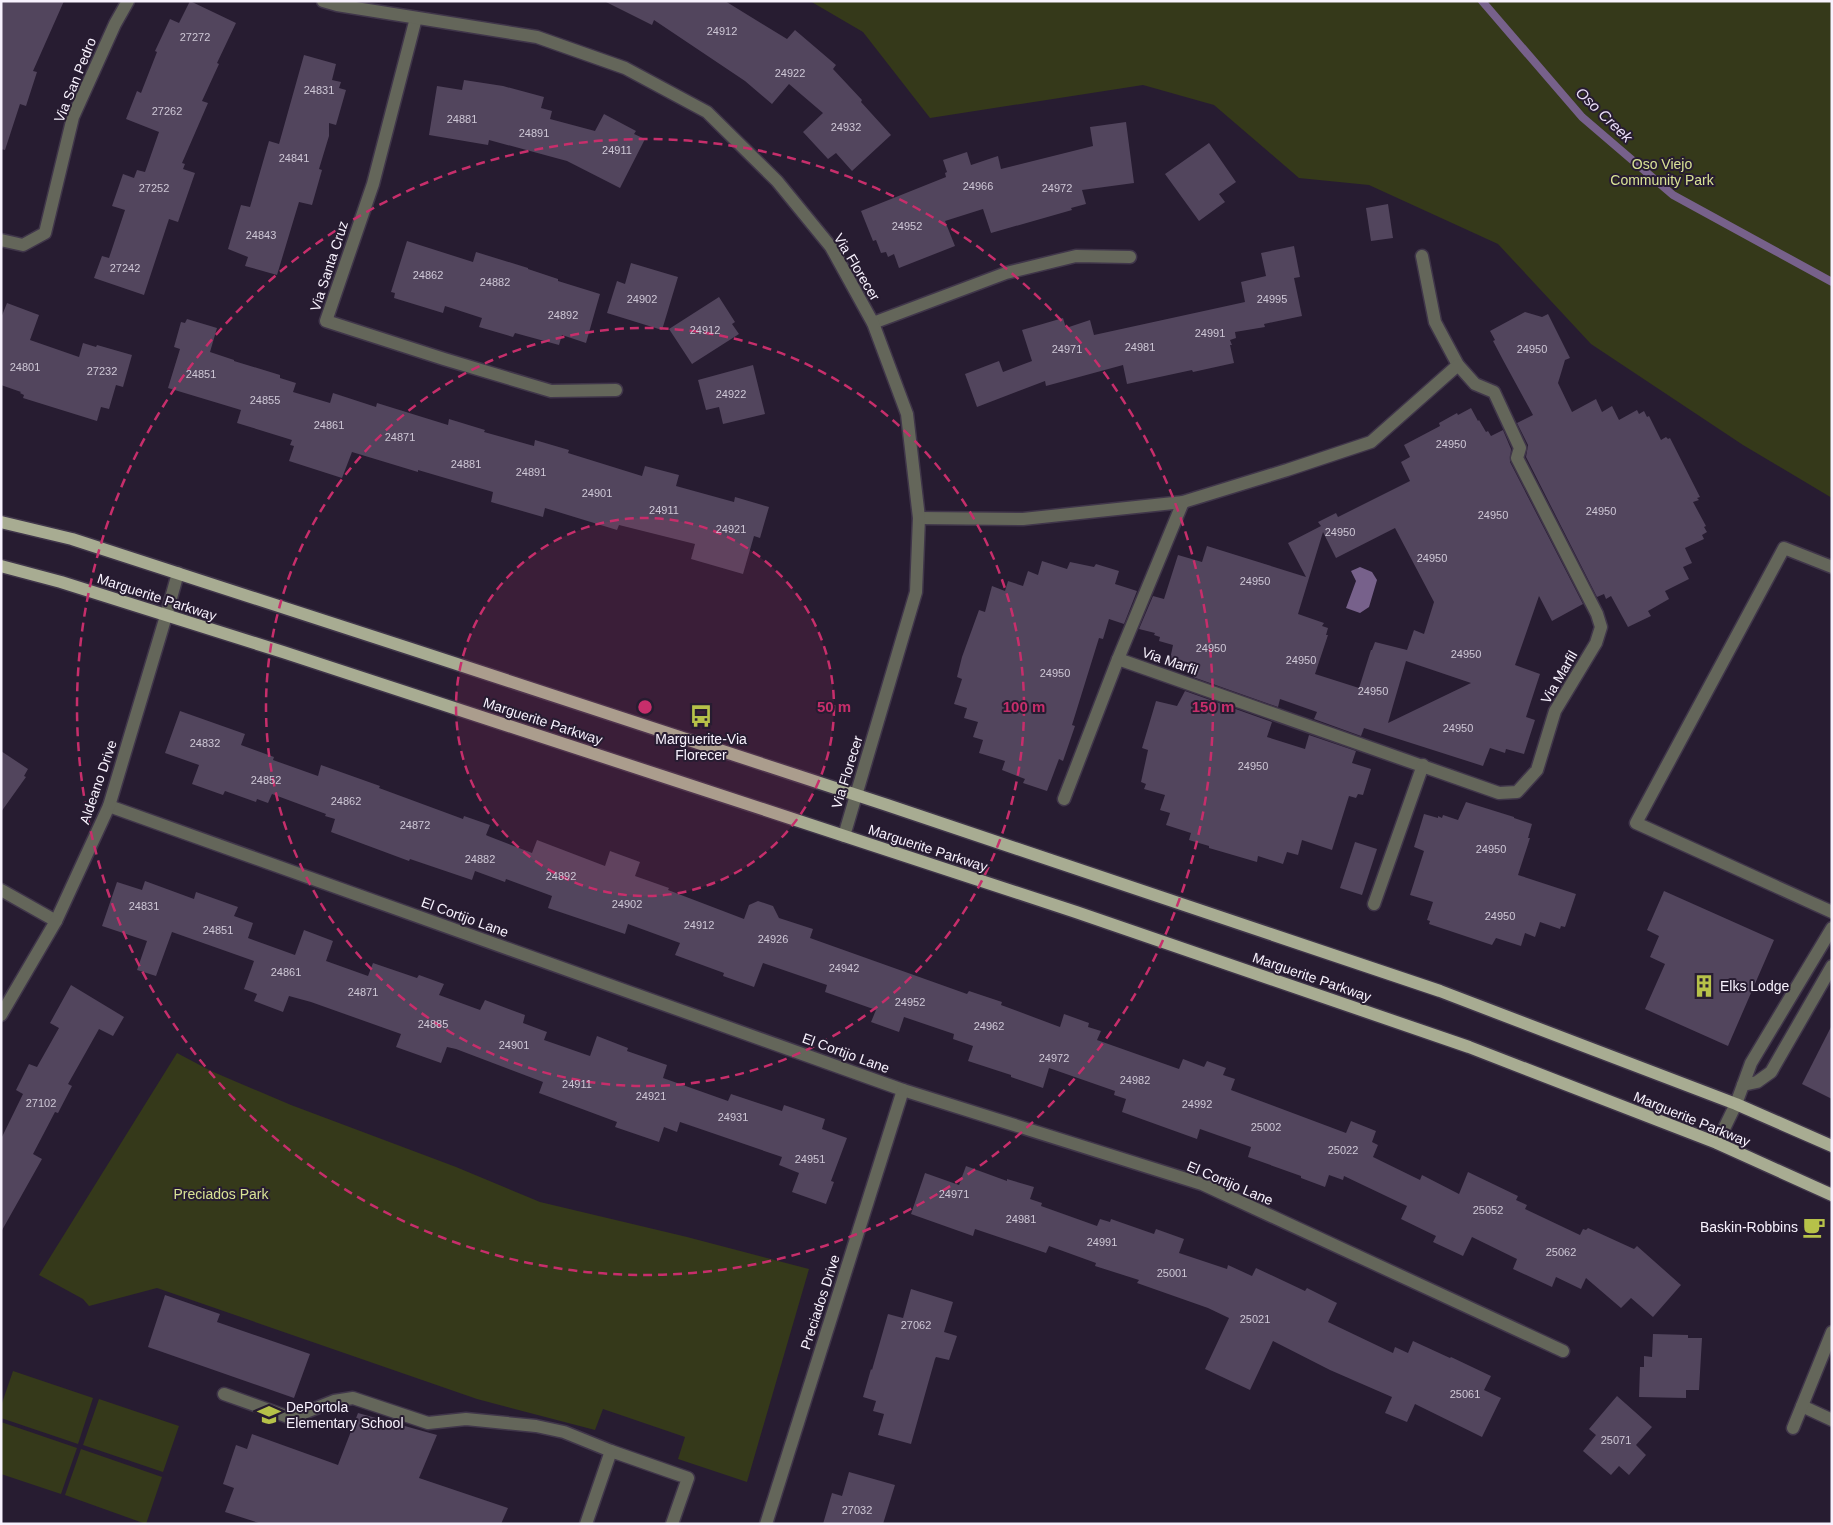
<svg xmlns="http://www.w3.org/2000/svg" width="1833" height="1525" font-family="Helvetica,sans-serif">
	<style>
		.green { fill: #35391a }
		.water { fill: #77618b }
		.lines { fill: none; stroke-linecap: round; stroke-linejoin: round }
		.stream { stroke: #77618b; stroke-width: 8 }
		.building { fill: #52455d; fill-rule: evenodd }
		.service-casing { stroke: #40364a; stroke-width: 15 }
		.minor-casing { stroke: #40364a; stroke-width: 15 }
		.tertiary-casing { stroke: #40364a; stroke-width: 15 }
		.primary-casing { stroke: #40364a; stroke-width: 15 }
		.service { stroke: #64665a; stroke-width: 12 }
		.minor { stroke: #64665a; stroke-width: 12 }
		.tertiary { stroke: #64665a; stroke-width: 12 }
		.primary { stroke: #a8ac92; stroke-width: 12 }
		.ring { fill: none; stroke: #c72e6b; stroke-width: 2.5; stroke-dasharray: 9 6 }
		.labels { text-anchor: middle; stroke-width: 4; stroke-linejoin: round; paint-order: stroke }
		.number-label { font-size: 11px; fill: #cec7d6 }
		.street-label { font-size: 14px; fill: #f8f2fe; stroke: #271c31 }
		.park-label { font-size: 14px; fill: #d8e295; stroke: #271c31 }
		.poi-label { font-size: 14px; fill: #f8f2fe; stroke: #271c31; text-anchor: start }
		.water-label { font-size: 15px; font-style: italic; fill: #eaddf8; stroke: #271c31 }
		.centre { fill: #c72e6b; stroke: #271c31; stroke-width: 2.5 }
		.ring-label { font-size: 15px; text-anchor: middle; font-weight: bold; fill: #c72e6b; stroke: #271c31; stroke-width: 4; stroke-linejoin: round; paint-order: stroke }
	</style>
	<rect width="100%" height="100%" fill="#271c31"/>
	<g class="green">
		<polygon points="810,1 1832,1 1832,498 1743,445 1591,344 1498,244 1369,185 1299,178 1214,105 1143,85 930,118 863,32"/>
		<polygon points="177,1053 211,1071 291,1105 456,1167 540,1202 687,1237 809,1269 747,1482 678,1459 685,1437 603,1409 595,1430 477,1399 157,1288 89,1306 83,1299 39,1275"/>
		<polygon points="13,1371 93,1398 78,1444 1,1418 1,1406"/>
		<polygon points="99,1399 179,1426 163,1472 83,1445"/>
		<polygon points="1,1422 77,1448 61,1494 1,1474"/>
		<polygon points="81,1449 162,1477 146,1524 65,1495"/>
	</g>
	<polygon class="water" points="1360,567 1372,572 1377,580 1369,607 1360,613 1346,608 1356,581 1351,571"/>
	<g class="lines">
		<polyline class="stream" points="1482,1 1582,117 1673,195 1832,282"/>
	</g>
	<g class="building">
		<polygon points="1,1 64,1 33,71 37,72 26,106 20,104 5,150 1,149"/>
		<polygon points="190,1 236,23 217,63 219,64 202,101 208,103 182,163 185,164 183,169 195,173 178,222 169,219 144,295 94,278 102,256 109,258 125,210 112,206 123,174 134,178 137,170 145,172 159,132 126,119 137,91 141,93 157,52 155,51 170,19 179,23"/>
		<polygon points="604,1 725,1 787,39 795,30 836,65 833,69 862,100 861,102 891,135 852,171 836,153 828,159 803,132 823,113 789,84 772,104 745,81 654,20 652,25"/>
		<polygon points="304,55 336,64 332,80 341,82 339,88 346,90 336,125 329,123 329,136 319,169 322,170 312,205 299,202 277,275 245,266 248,257 228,249 241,205 250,207 269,141 279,144"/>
		<polygon points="464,80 503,86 544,97 541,108 552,111 550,119 595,131 604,114 636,131 634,134 645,139 620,188 567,161 489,140 488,145 429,135 437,86 462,90"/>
		<polygon points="1126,122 1134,183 1082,190 1086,204 1071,208 1072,210 991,233 983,209 945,221 955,246 899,268 894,254 888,257 886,252 881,253 876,240 873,241 861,211 946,177 945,173 947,172 943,160 967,152 971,165 998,156 1001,169 1093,146 1090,127"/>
		<polygon points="1209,143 1236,182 1219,194 1225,202 1199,221 1165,174"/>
		<polygon points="1388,204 1393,238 1371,241 1366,208"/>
		<polygon points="407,241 473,262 476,252 528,268 528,269 558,279 558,281 600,294 586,343 562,335 559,345 515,333 513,337 479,327 482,318 445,306 443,313 394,298 395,293 391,292"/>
		<polygon points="1294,246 1300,277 1294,278 1302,316 1264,324 1265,327 1235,332 1236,338 1230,340 1232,345 1230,345 1234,363 1193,372 1192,370 1127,384 1123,365 1046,386 1045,381 977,407 965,374 999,361 1003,372 1032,361 1022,330 1063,318 1066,328 1090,320 1094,335 1245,302 1241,282 1266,276 1261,253"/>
		<polygon points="631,263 678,277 662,330 607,313 617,281 625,284"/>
		<polygon points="719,297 735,322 732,324 739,334 692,364 669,329"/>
		<polygon points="7,303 39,315 30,340 79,357 83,343 96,347 97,345 132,355 123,387 116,385 109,409 101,407 97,421 23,398 24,395 20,393 21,392 1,385 1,318"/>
		<polygon points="1525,312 1542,317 1548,314 1570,358 1565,360 1558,383 1572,412 1596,399 1602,412 1612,406 1619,420 1637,410 1639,414 1644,411 1647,417 1649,416 1661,440 1666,437 1668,439 1670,438 1700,497 1697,498 1699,500 1693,502 1706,526 1704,527 1707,532 1702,535 1704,539 1685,548 1692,563 1683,567 1689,579 1665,591 1669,599 1648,611 1651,616 1628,627 1611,596 1606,599 1604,594 1597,597 1526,457 1528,445 1517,423 1533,415 1503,360 1493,341 1495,340 1490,331"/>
		<polygon points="187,319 217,328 210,352 234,360 234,361 280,375 280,378 296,383 293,392 330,403 333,393 376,407 377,403 448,425 449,419 485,430 484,432 534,446 535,440 569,450 568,453 642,476 645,466 679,475 676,486 734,502 735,497 769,507 760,538 754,536 743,574 691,559 695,544 619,525 617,530 545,508 543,517 491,502 493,492 418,470 418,472 352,452 342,478 289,461 294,446 290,445 292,440 237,423 241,410 168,388 180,349 174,347 181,322 185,323"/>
		<polygon points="753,365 765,414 723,424 719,407 706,410 698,380"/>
		<path d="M 1471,408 L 1478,421 L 1479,420 L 1486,432 L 1488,431 L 1491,436 L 1503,430 L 1511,449 L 1510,462 L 1583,604 L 1552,621 L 1539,596 L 1515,665 L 1540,674 L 1526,717 L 1535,720 L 1524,754 L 1506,749 L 1505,753 L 1490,748 L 1483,766 L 1364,728 L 1361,736 L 1314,719 L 1317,712 L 1280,699 L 1278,707 L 1193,677 L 1195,672 L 1169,664 L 1173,645 L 1159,641 L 1160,637 L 1154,635 L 1155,633 L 1139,629 L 1153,596 L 1164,599 L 1178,555 L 1202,562 L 1207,546 L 1306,577 L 1288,543 L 1321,526 L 1318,522 L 1336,513 L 1338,517 L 1410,481 L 1401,462 L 1410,457 L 1404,445 L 1440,426 L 1439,423 L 1457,413 L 1458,415 ZM 1395,528 L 1434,602 L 1424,634 L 1414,630 L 1407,650 L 1375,642 L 1372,650 L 1371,650 L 1359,688 L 1315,674 L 1328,635 L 1326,635 L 1328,628 L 1322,626 L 1324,623 L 1298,614 L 1323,532 L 1336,558 ZM 1406,661 L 1471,683 L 1388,723 Z"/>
		<polygon points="1042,561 1067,569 1070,562 1094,567 1096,564 1119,571 1115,584 1137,591 1124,624 1109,619 1103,639 1099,638 1072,725 1075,726 1063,761 1059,759 1047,791 1023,783 1025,779 1002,770 1005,761 979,753 983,740 973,737 978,722 964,718 967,708 954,704 962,679 957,677 962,657 979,610 985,612 992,586 1005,591 1008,581 1023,586 1028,571 1038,575"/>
		<polygon points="1185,691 1272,722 1267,737 1305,749 1309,735 1356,751 1352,763 1371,769 1363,795 1358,794 1356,798 1349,796 1332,850 1302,840 1298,855 1287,852 1283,864 1258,856 1257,862 1209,848 1209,846 1189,840 1191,833 1166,825 1170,813 1160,810 1165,795 1144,789 1146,784 1141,782 1148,750 1142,748 1156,701 1177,706"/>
		<polygon points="180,711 245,734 241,745 274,757 273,760 318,776 321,765 380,786 379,788 463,819 464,816 490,825 486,835 488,836 532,853 537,840 605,866 610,851 640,862 635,876 669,888 668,890 744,919 749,905 758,901 773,906 779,918 813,929 810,938 967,994 969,991 1002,1002 1001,1005 1060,1027 1064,1014 1089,1023 1088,1027 1101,1031 1097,1040 1179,1069 1183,1059 1204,1067 1207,1061 1226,1068 1223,1075 1235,1079 1231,1090 1346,1133 1351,1121 1376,1131 1372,1142 1378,1145 1373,1157 1420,1180 1422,1175 1459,1194 1468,1172 1518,1196 1516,1200 1527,1205 1525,1209 1580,1235 1583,1229 1586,1230 1588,1228 1634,1249 1637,1246 1681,1285 1653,1317 1631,1298 1621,1308 1586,1278 1581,1289 1556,1277 1552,1287 1513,1269 1517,1259 1472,1237 1463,1256 1433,1242 1436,1236 1401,1219 1407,1206 1344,1176 1343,1180 1329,1175 1325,1187 1301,1178 1301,1176 1248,1157 1251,1147 1200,1129 1197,1139 1122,1112 1126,1099 1114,1095 1115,1091 1049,1068 1043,1088 1011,1077 1011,1075 968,1061 973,1046 953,1039 954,1034 904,1017 899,1032 871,1022 876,1010 825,992 827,985 763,963 754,987 723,976 724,973 675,955 680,943 628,924 625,934 548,908 552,896 506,879 505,882 475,871 472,880 410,859 409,861 331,832 335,819 325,816 326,814 272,794 268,803 257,799 256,802 225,791 223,795 192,784 199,765 165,753"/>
		<polygon points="1,751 28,769 24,776 26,777 1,812"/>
		<polygon points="1466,802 1514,817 1514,818 1532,824 1528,838 1530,838 1518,875 1576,894 1565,927 1561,926 1560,929 1540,922 1535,937 1525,933 1521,946 1496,938 1492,945 1429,924 1430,921 1427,920 1433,902 1410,895 1424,851 1414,847 1424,814 1438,818 1438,816 1442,818 1443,815 1458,820"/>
		<polygon points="1355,842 1377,849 1362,895 1340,888"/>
		<polygon points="145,881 194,899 196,892 238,907 234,916 253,923 248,938 295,955 304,930 333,941 326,961 368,976 373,963 417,978 419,975 444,984 439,995 480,1010 485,1000 525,1015 523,1023 547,1032 544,1040 590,1056 597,1036 628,1048 627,1051 667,1065 663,1078 728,1101 731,1094 782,1111 784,1105 825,1119 822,1129 847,1138 831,1181 834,1182 826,1204 792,1192 799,1173 779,1165 782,1157 680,1122 677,1132 664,1127 659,1142 615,1127 617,1122 539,1093 543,1082 456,1049 447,1047 441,1063 396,1047 401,1034 311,1002 289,996 283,1012 254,1001 257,994 244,989 254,961 172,932 156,976 137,970 147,941 102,926 117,882 142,890"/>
		<polygon points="1664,891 1774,940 1728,1046 1645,1009 1665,964 1650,957 1659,936 1647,930"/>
		<polygon points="71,985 124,1017 113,1036 99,1029 68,1084 72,1086 58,1113 55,1112 33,1154 42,1159 1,1232 1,1139 23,1094 16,1090 29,1064 37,1067 59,1028 50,1023"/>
		<polygon points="1832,1025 1832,1099 1802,1084"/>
		<polygon points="966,1166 1007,1181 1007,1179 1034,1187 1030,1199 1042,1203 1041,1206 1097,1226 1100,1219 1110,1222 1111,1219 1154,1234 1156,1229 1184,1239 1179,1253 1227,1269 1228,1265 1252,1276 1256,1268 1305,1291 1307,1288 1337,1303 1328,1322 1393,1353 1395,1347 1408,1353 1413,1341 1450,1358 1451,1357 1491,1376 1484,1390 1501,1398 1482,1437 1415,1404 1407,1422 1385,1413 1392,1397 1330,1370 1273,1341 1250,1390 1205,1369 1229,1318 1208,1308 1137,1283 1139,1280 1095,1266 1096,1263 1049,1246 1046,1253 975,1229 973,1236 911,1214 925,1173 959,1185"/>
		<polygon points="911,1289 953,1302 944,1332 957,1336 949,1360 936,1357 935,1359 911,1444 878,1435 884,1414 873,1411 876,1401 863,1397 871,1369 872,1370 888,1314 903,1318"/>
		<polygon points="165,1295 220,1314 217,1322 310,1354 294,1398 148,1347"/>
		<polygon points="1653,1334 1688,1335 1688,1338 1702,1338 1699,1390 1686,1390 1686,1398 1639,1397 1640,1367 1644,1367 1644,1356 1652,1357"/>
		<polygon points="1617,1396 1652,1427 1636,1445 1646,1455 1629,1475 1619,1466 1611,1475 1583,1451 1596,1435 1589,1429"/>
		<polygon points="358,1413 437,1435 419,1478 508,1508 501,1524 262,1524 225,1512 234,1488 223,1484 236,1445 247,1449 252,1434 338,1465"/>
		<polygon points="849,1472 895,1485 883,1524 823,1524 832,1493 842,1496"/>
	</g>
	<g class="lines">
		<defs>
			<g id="service">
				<polyline points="1832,567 1784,548 1636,823 1832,912"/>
				<polyline points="1743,1085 1757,1082 1771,1072 1832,966"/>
				<polyline points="1717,1143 1736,1104 1751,1063 1832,928"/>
				<polyline points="224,1394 291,1418 334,1401 353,1398 428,1423 466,1419 536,1426 564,1432 611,1451"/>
				<polyline points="1802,1406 1832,1420"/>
				<polyline points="1793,1428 1832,1332"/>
				<polyline points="586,1524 611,1451 688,1478 672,1524"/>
			</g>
			<g id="minor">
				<polyline points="416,18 373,184 326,321 444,359 551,391 616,390"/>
				<polyline points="1,240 23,245 45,233 73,117 115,24 128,1"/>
				<polyline points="1422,256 1435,322 1458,365"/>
				<polyline points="873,323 1006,273 1076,256 1130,257"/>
				<polyline points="919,518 1023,519 1183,502 1287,470 1371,442 1458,365 1475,384 1494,392 1520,448 1517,458 1597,614 1601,627 1596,643 1555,711 1537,770 1517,792 1499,793 1118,659"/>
				<polyline points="1064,799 1118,659 1183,502"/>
				<polyline points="109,806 903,1090 1202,1184 1563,1351"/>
				<polyline points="1,890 56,921"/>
				<polyline points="1374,904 1423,765"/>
				<polyline points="1,1015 56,921 109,806 166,616 178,573"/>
				<polyline points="766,1524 903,1090"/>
			</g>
			<polyline id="tertiary" points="323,1 337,5 537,37 625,68 707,112 777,181 831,247 873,323 907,414 919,518 916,592 844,836"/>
			<g id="primary">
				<polyline points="1,522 72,539 408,648 887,805 1440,991 1736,1104 1832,1146"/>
				<polyline points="1,566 61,582 283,652 674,780 1076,912 1469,1047 1717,1143 1832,1195"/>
			</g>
		</defs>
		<use href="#service" class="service-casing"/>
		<use href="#minor" class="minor-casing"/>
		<use href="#tertiary" class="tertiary-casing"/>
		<use href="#primary" class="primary-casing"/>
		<use href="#service" class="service"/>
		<use href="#minor" class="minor"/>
		<use href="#tertiary" class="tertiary"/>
		<use href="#primary" class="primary"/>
	</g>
	<circle cx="645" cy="707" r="189" fill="#c72e6b" fill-opacity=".12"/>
	<g class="ring">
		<circle cx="645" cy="707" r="189"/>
		<circle cx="645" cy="707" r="379"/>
		<circle cx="645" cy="707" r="568"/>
	</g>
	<defs>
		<symbol id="bus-bare" viewBox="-9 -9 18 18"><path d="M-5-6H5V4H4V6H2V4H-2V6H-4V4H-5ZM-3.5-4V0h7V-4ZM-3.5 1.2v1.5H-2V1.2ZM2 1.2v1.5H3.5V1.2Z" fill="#b6c149" stroke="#271c31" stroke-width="2.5" paint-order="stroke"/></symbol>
		<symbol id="building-bare" viewBox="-9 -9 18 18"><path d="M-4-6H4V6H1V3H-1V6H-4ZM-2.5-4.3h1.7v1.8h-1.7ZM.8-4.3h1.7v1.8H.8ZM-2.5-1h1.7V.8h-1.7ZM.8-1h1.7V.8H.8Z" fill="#b6c149" stroke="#271c31" stroke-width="2.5" paint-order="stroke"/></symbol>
		<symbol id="cafe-bare" viewBox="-9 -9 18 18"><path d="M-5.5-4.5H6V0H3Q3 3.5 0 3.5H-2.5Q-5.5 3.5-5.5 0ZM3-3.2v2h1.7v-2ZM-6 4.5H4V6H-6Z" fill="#b6c149" stroke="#271c31" stroke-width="2.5" paint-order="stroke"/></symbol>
		<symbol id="school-bare" viewBox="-9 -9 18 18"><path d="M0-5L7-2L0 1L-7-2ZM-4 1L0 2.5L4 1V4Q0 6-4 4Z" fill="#b6c149" stroke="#271c31" stroke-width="2.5" paint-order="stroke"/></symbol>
	</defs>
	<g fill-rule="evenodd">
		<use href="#bus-bare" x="685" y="700" width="32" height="32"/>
		<use href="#building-bare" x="1688" y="970" width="32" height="32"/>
		<use href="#cafe-bare" x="1798" y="1211" width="32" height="32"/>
		<use href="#school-bare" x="253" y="1399" width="32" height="32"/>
	</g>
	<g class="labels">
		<g class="number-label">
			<text x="722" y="35">24912</text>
			<text x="195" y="41">27272</text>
			<text x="790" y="77">24922</text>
			<text x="319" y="94">24831</text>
			<text x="167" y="115">27262</text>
			<text x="462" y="123">24881</text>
			<text x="846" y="131">24932</text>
			<text x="534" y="137">24891</text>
			<text x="617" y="154">24911</text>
			<text x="294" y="162">24841</text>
			<text x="978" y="190">24966</text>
			<text x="154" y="192">27252</text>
			<text x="1057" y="192">24972</text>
			<text x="907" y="230">24952</text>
			<text x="261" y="239">24843</text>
			<text x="125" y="272">27242</text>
			<text x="428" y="279">24862</text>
			<text x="495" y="286">24882</text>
			<text x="642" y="303">24902</text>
			<text x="1272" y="303">24995</text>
			<text x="563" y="319">24892</text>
			<text x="705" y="334">24912</text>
			<text x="1210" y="337">24991</text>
			<text x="1140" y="351">24981</text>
			<text x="1067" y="353">24971</text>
			<text x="1532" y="353">24950</text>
			<text x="25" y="371">24801</text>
			<text x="102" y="375">27232</text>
			<text x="201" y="378">24851</text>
			<text x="731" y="398">24922</text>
			<text x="265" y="404">24855</text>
			<text x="329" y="429">24861</text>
			<text x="400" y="441">24871</text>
			<text x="1451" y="448">24950</text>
			<text x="466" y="468">24881</text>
			<text x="531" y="476">24891</text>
			<text x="597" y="497">24901</text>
			<text x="664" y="514">24911</text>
			<text x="1601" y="515">24950</text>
			<text x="1493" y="519">24950</text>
			<text x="731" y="533">24921</text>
			<text x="1340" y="536">24950</text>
			<text x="1432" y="562">24950</text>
			<text x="1255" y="585">24950</text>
			<text x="1211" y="652">24950</text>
			<text x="1466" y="658">24950</text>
			<text x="1301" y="664">24950</text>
			<text x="1055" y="677">24950</text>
			<text x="1373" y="695">24950</text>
			<text x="1458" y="732">24950</text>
			<text x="205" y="747">24832</text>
			<text x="1253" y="770">24950</text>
			<text x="266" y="784">24852</text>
			<text x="346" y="805">24862</text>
			<text x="415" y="829">24872</text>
			<text x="1491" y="853">24950</text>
			<text x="480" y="863">24882</text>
			<text x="561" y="880">24892</text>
			<text x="627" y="908">24902</text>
			<text x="144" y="910">24831</text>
			<text x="1500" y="920">24950</text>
			<text x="699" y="929">24912</text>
			<text x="218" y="934">24851</text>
			<text x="773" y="943">24926</text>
			<text x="844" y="972">24942</text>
			<text x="286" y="976">24861</text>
			<text x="363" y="996">24871</text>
			<text x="910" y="1006">24952</text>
			<text x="433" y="1028">24885</text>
			<text x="989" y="1030">24962</text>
			<text x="514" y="1049">24901</text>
			<text x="1054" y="1062">24972</text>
			<text x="1135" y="1084">24982</text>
			<text x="577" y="1088">24911</text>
			<text x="651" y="1100">24921</text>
			<text x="41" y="1107">27102</text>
			<text x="1197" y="1108">24992</text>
			<text x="733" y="1121">24931</text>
			<text x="1266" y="1131">25002</text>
			<text x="1343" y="1154">25022</text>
			<text x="810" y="1163">24951</text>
			<text x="954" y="1198">24971</text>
			<text x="1488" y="1214">25052</text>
			<text x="1021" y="1223">24981</text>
			<text x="1102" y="1246">24991</text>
			<text x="1561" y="1256">25062</text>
			<text x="1172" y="1277">25001</text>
			<text x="1255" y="1323">25021</text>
			<text x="916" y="1329">27062</text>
			<text x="1465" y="1398">25061</text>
			<text x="1616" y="1444">25071</text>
			<text x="857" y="1514">27032</text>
		</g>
		<g class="street-label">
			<text transform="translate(75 80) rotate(-68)" y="5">Via San Pedro</text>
			<text transform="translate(329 266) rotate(-72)" y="5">Via Santa Cruz</text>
			<text transform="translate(857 267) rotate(59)" y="5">Via Florecer</text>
			<text transform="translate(157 597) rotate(18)" y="5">Marguerite Parkway</text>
			<text transform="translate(1170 661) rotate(19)" y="5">Via Marfil</text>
			<text transform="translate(1559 677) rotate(-60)" y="5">Via Marfil</text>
			<text transform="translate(543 721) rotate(18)" y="5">Marguerite Parkway</text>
			<text transform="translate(847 772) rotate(-73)" y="5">Via Florecer</text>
			<text transform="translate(98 782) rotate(-71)" y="5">Aldeano Drive</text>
			<text transform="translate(928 848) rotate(18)" y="5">Marguerite Parkway</text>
			<text transform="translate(465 917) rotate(20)" y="5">El Cortijo Lane</text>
			<text transform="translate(1312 977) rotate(19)" y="5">Marguerite Parkway</text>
			<text transform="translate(846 1053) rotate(20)" y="5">El Cortijo Lane</text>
			<text transform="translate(1692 1119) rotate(22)" y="5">Marguerite Parkway</text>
			<text transform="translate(1230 1183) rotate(23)" y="5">El Cortijo Lane</text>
			<text transform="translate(820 1302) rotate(-72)" y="5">Preciados Drive</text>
		</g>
		<g class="park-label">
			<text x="1662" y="169">Oso Viejo<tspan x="1662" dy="16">Community Park</tspan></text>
			<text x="221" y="1199">Preciados Park</text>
		</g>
		<g class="poi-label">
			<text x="701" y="744" text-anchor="middle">Marguerite-Via<tspan x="701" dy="16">Florecer</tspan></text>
			<text x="1720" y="991">Elks Lodge</text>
			<text x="1798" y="1232" text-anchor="end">Baskin-Robbins</text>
			<text x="286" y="1412">DePortola<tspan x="286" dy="16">Elementary School</tspan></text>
		</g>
		<g class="water-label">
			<text transform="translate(1604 115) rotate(44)" y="5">Oso Creek</text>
		</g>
	</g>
	<circle cx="645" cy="707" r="8" class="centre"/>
	<g class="ring-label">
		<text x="834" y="712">50 m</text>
		<text x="1024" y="712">100 m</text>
		<text x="1213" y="712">150 m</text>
	</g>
	<rect width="1833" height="1525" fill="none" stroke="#f8f2fe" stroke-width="5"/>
</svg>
